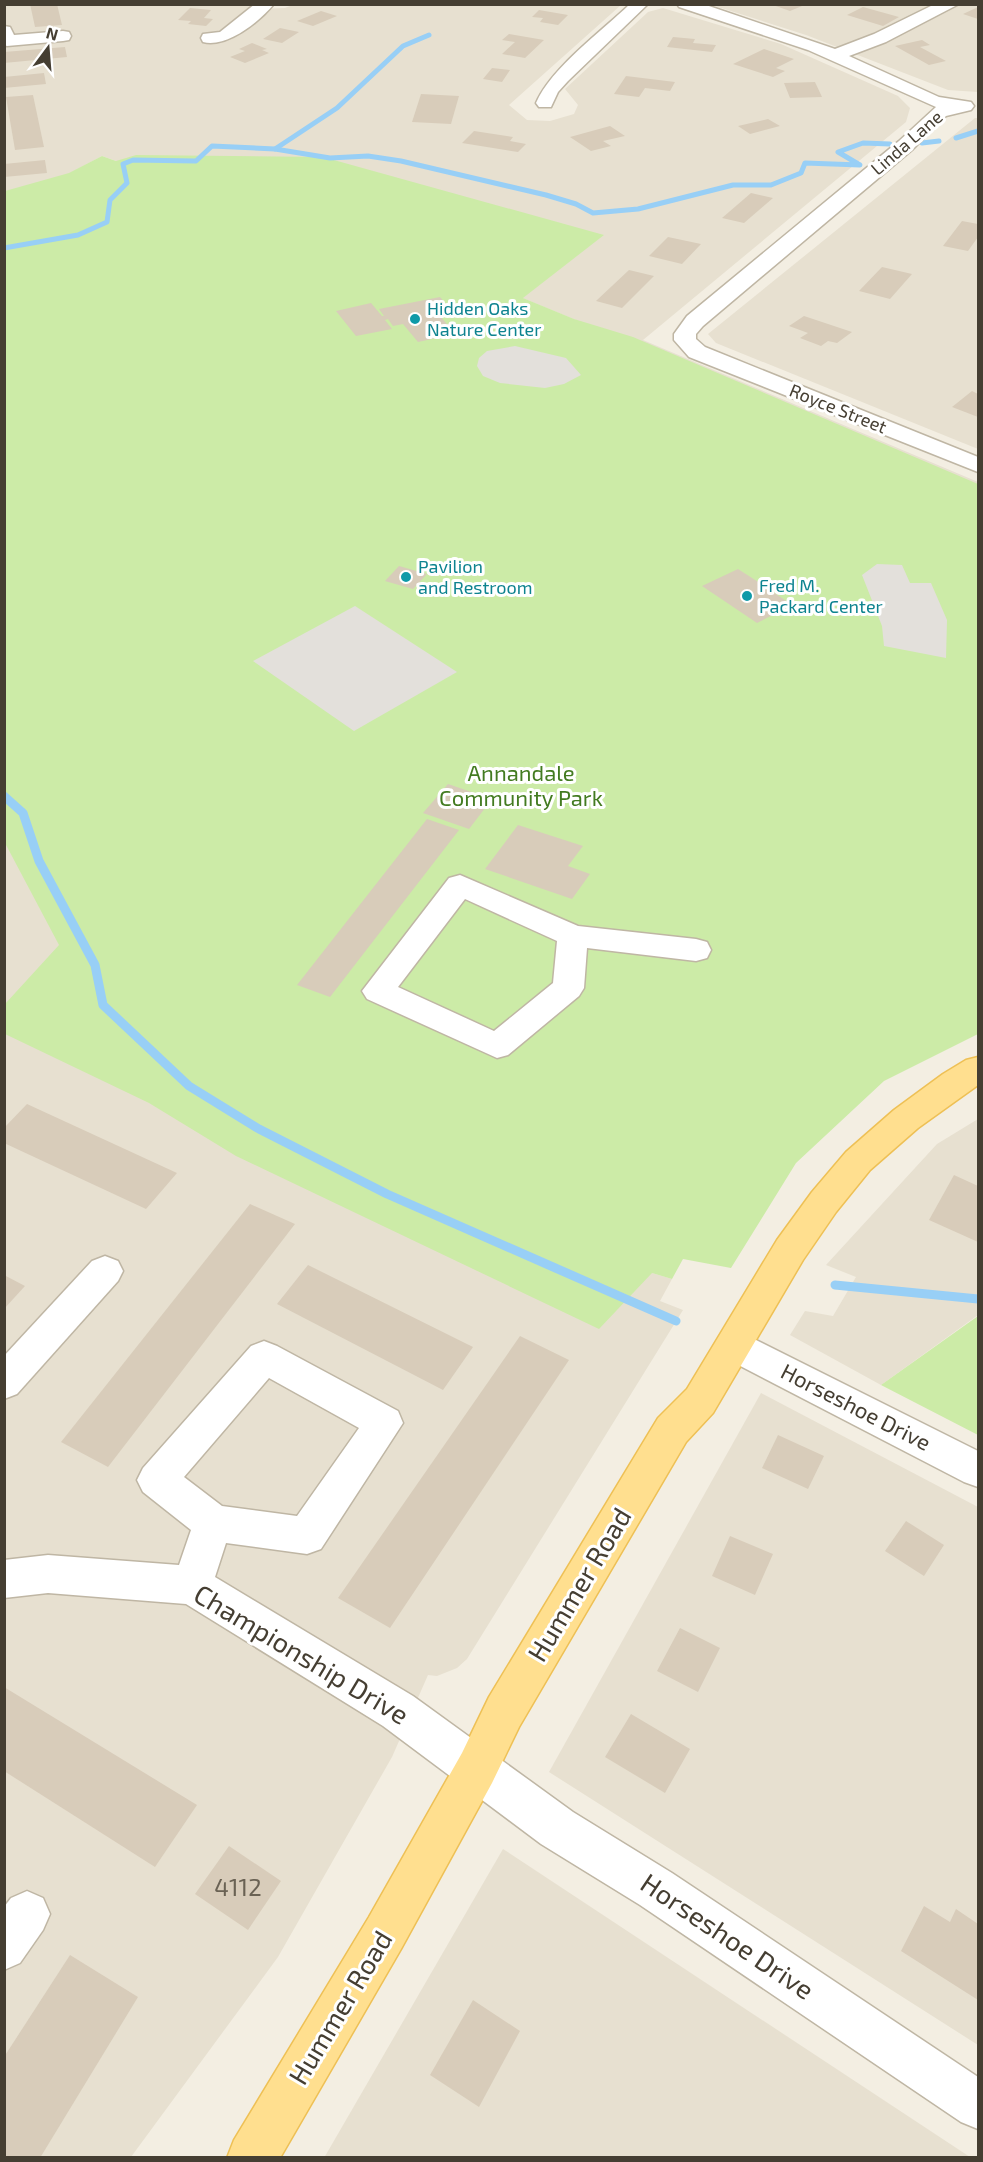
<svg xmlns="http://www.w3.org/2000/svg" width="983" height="2162" font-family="'Exo 2',sans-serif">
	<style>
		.residential { fill: #e7e0d0 }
		.green { fill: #cceba7 }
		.parking { fill: #e3e0db }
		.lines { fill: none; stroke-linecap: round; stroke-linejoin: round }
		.stream-far1 { stroke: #98cff6; stroke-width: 5 }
		.stream { stroke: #98cff6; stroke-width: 9 }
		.building { fill: #d8ccba }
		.minor-casing { stroke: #bfb6a4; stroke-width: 3 }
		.major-casing { stroke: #eec055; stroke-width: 3 }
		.minor { fill: #fff; fill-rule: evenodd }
		.major { fill: #ffdf8f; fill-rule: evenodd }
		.culture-dot { fill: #0f9aa8; stroke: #fff; stroke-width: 2 }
		.labels { text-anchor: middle; stroke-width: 6; stroke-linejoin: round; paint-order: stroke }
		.far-street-label { font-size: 18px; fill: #453e32; stroke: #fff }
		.far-culture-label { font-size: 18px; fill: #0d838f; stroke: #fff; text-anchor: start }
		.park-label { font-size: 22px; fill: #437b21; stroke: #fff }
		.street-label { font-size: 22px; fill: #453e32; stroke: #fff }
		.near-number-label { font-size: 24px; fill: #6a6254 }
		.near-street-label { font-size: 27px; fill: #453e32; stroke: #fff }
	</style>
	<rect width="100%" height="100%" fill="#f3eee2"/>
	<g class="residential">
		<polygon points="244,4 256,9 285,8 295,4 621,5 509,105 527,120 550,121 574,114 578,105 565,89 648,12 663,8 781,44 898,96 910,108 906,122 643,340 978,482 978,486 399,247 383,255 102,156 50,184 5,195 4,5"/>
		<polygon points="712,5 978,5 978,92 948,90 806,35"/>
		<polygon points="975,118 978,118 978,449 716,343 708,334"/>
		<polygon points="5,751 321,1173 672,1279 660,1301 683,1310 467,1659 457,1668 437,1676 428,1675 392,1757 278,1957 131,2157 5,2157"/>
		<polygon points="978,1119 978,1315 881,1385 790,1335 805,1311 833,1316 856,1277 826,1265 937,1144"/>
		<polygon points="761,1393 978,1507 978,2045 549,1772"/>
		<polygon points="503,1849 970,2157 324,2158"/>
	</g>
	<g class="green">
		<polygon points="136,155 323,157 604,235 523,298 574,319 633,337 978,484 978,1034 884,1081 796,1163 731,1268 683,1259 672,1279 652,1273 599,1329 236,1156 149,1103 5,1034 5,1004 59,945 5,843 5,191 69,173 102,156 116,161"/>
		<polygon points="978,1316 978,1315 978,1435 881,1385"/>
	</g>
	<g class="parking">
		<polygon points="515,346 566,358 581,375 564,384 545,388 500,383 483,376 477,366 479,358 487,351"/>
		<polygon points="877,564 902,565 910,583 931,583 947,620 946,658 884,646 882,626 862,575"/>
		<polygon points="355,606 457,672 354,731 253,661"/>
	</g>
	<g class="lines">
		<g class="stream-far1">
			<polyline points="956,138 978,131"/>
			<polyline points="922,143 939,141"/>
			<polyline points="275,149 330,158 368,156 401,161 546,195 576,204 593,213 638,209 733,185 771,185 801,173 805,163 860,165 838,152 863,143 890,144"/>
			<polyline points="4,248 78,235 107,222 110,200 127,183 123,164 133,160 196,161 212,146 275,149 337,108 403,46 429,35"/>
		</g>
		<g class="stream">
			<polyline points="4,796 23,813 39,861 95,965 103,1005 189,1086 259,1129 387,1194 676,1321"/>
			<polyline points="835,1285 978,1299"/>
		</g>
	</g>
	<g class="building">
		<polygon points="30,4 57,4 62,25 35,27"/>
		<polygon points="770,4 797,4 802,6 790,11"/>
		<polygon points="863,7 899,17 883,26 847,15"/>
		<polygon points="978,7 978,19 963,14"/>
		<polygon points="190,8 211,10 204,18 213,19 206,26 188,24 191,21 178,20"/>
		<polygon points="539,10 568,15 558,25 540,22 543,18 532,17"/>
		<polygon points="321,11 337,16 313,26 297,21"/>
		<polygon points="280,28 299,32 282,43 263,39"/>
		<polygon points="509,34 544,40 525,58 502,54 515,42 502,40"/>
		<polygon points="673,37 695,39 693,43 716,45 712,52 667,47"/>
		<polygon points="922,40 930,45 920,47 946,61 929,65 895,46"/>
		<polygon points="252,43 267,49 262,50 269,53 245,63 230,57 245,51 239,49"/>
		<polygon points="65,47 67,57 4,63 4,52"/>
		<polygon points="764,49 794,59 776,68 785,71 773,77 733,64"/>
		<polygon points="492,68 510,70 502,82 483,79"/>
		<polygon points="44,73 46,84 4,88 4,77"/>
		<polygon points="626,76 675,82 670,91 645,88 639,97 614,94"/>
		<polygon points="815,82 822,97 790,98 784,83"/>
		<polygon points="421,94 459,96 451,124 412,122"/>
		<polygon points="33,95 44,147 15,150 6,97"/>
		<polygon points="768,119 780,126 750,134 738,126"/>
		<polygon points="610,126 625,136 603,141 611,146 591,151 570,137"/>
		<polygon points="474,131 513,137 510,141 526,144 518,152 462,143"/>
		<polygon points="45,160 47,173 4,177 4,164"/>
		<polygon points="751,193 773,198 744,223 722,218"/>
		<polygon points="962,221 978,224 978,237 968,251 943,246"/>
		<polygon points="668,237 701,244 682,264 649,256"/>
		<polygon points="882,267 912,274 890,299 859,291"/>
		<polygon points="629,270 654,276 622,308 596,301"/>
		<polygon points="440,297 455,314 441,317 455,334 418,342 403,324 393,326 388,319 385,320 392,329 356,336 336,311 371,303 382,316 384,316 379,309"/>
		<polygon points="804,316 852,332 837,343 828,341 821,346 800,338 808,333 789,326"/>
		<polygon points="972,391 978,394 978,417 952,407"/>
		<polygon points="399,566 427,574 413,589 385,581"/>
		<polygon points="738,569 763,585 792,605 757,623 702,586"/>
		<polygon points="448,784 492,799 469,829 423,813"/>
		<polygon points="427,819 459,830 330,997 297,985"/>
		<polygon points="518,825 583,846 568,866 590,874 572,899 485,869"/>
		<polygon points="27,1104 177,1173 146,1209 4,1143 4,1128"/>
		<polygon points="954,1175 978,1186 978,1242 929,1220"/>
		<polygon points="250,1204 295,1224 108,1467 61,1442"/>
		<polygon points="308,1265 473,1347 443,1390 277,1304"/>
		<polygon points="4,1275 25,1286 4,1309"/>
		<polygon points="520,1336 569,1360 390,1628 338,1598"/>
		<polygon points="778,1435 824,1456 808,1489 762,1468"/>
		<polygon points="906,1521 944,1545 924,1576 885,1551"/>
		<polygon points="730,1536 773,1554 755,1595 712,1576"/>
		<polygon points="680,1628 720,1648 698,1692 657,1671"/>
		<polygon points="4,1687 197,1805 155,1867 4,1771"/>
		<polygon points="631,1714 690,1749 665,1793 605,1757"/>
		<polygon points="229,1846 281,1881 248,1930 195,1894"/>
		<polygon points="924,1906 950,1922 956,1909 978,1924 978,2000 901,1951"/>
		<polygon points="70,1955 138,1997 40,2158 4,2158 4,2057"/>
		<polygon points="473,2000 520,2031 479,2107 430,2075"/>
	</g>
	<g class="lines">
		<defs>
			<g id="minor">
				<path d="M 255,4 L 274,4 C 259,22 227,48 203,42 L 201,38 L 203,34 L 220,32 Z"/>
				<path d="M 630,4 L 648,4 L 568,81 L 558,92 L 551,107 L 539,107 L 536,103 C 551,68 602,31 630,4 Z"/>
				<polygon points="677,4 703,4 835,49 874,34 935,4 959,4 886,42 849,56 939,97 971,102 974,106 971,110 946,116 913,149 703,326 696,334 696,339 705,347 978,457 978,472 689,357 674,340 674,334 687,316 899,141 936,107 808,50 679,7"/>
				<polygon points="4,26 10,27 14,35 63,31 69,32 71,36 69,40 63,41 7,46 4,45"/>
				<path d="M 460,875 L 578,926 L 696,939 L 707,942 L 711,950 L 707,958 L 696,961 L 587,948 L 584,988 L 579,996 L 508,1055 L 497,1058 L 367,999 L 362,991 L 449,878 ZM 465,899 L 557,941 L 553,983 L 494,1031 L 398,987 Z"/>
				<polygon points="105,1256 118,1261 123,1271 118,1281 17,1394 4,1399 4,1356 92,1261"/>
				<polygon points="734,1329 978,1451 978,1487 964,1482 721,1356 715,1345 721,1334"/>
				<path d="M 264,1341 L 277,1346 L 398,1411 L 403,1423 L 321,1549 L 307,1554 L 226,1543 L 215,1577 L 413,1696 L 573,1812 L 672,1873 L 978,2077 L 978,2129 L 961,2122 L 640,1905 L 541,1844 L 383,1726 L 186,1604 L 48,1593 L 4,1598 L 4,1560 L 48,1555 L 179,1565 L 191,1530 L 143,1492 L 137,1480 L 143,1468 L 251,1346 ZM 269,1378 L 359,1428 L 297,1516 L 222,1506 L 184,1477 Z"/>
				<polygon points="27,1891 43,1898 50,1914 43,1930 20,1963 4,1970 4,1907 11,1898"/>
			</g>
			<polygon id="major" points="978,1057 978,1085 918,1128 870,1170 836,1212 803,1260 713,1413 686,1442 519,1727 492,1783 401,1949 280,2158 227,2158 234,2140 369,1917 462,1753 489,1697 658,1418 687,1389 777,1240 812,1192 846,1152 894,1110 943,1074 966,1060"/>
		</defs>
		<use href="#minor" class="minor-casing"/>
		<use href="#major" class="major-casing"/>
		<use href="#minor" class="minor"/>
		<use href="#major" class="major"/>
	</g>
	<g class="culture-dot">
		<circle cx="415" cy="319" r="6"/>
		<circle cx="406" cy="577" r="6"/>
		<circle cx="747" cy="596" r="6"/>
	</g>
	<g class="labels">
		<g class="far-street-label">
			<text transform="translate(907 143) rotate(-41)" y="6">Linda Lane</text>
			<text transform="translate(838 409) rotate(22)" y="6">Royce Street</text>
		</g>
		<g class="far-culture-label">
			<text x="427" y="315">Hidden Oaks<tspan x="427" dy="21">Nature Center</tspan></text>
			<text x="418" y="573">Pavilion<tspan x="418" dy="21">and Restroom</tspan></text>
			<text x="759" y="592">Fred M.<tspan x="759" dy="21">Packard Center</tspan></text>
		</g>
		<g class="park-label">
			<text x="521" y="781">Annandale<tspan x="521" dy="25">Community Park</tspan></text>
		</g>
		<g class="street-label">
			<text transform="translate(856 1407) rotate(27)" y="8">Horseshoe Drive</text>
		</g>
		<g class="near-number-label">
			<text x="238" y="1896">4112</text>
		</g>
		<g class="near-street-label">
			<text transform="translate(580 1585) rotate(-59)" y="9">Hummer Road</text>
			<text transform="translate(301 1655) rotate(31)" y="9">Championship Drive</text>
			<text transform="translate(727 1937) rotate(34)" y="9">Horseshoe Drive</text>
			<text transform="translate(341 2008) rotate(-59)" y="9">Hummer Road</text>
		</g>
	</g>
	<rect width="983" height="2162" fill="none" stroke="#453e32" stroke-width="12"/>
	<g transform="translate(48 48) rotate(16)" stroke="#ffffff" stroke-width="4.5" paint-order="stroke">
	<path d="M0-4.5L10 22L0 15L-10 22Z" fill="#453e32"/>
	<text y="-9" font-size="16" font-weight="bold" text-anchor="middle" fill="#453e32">N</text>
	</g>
</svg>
